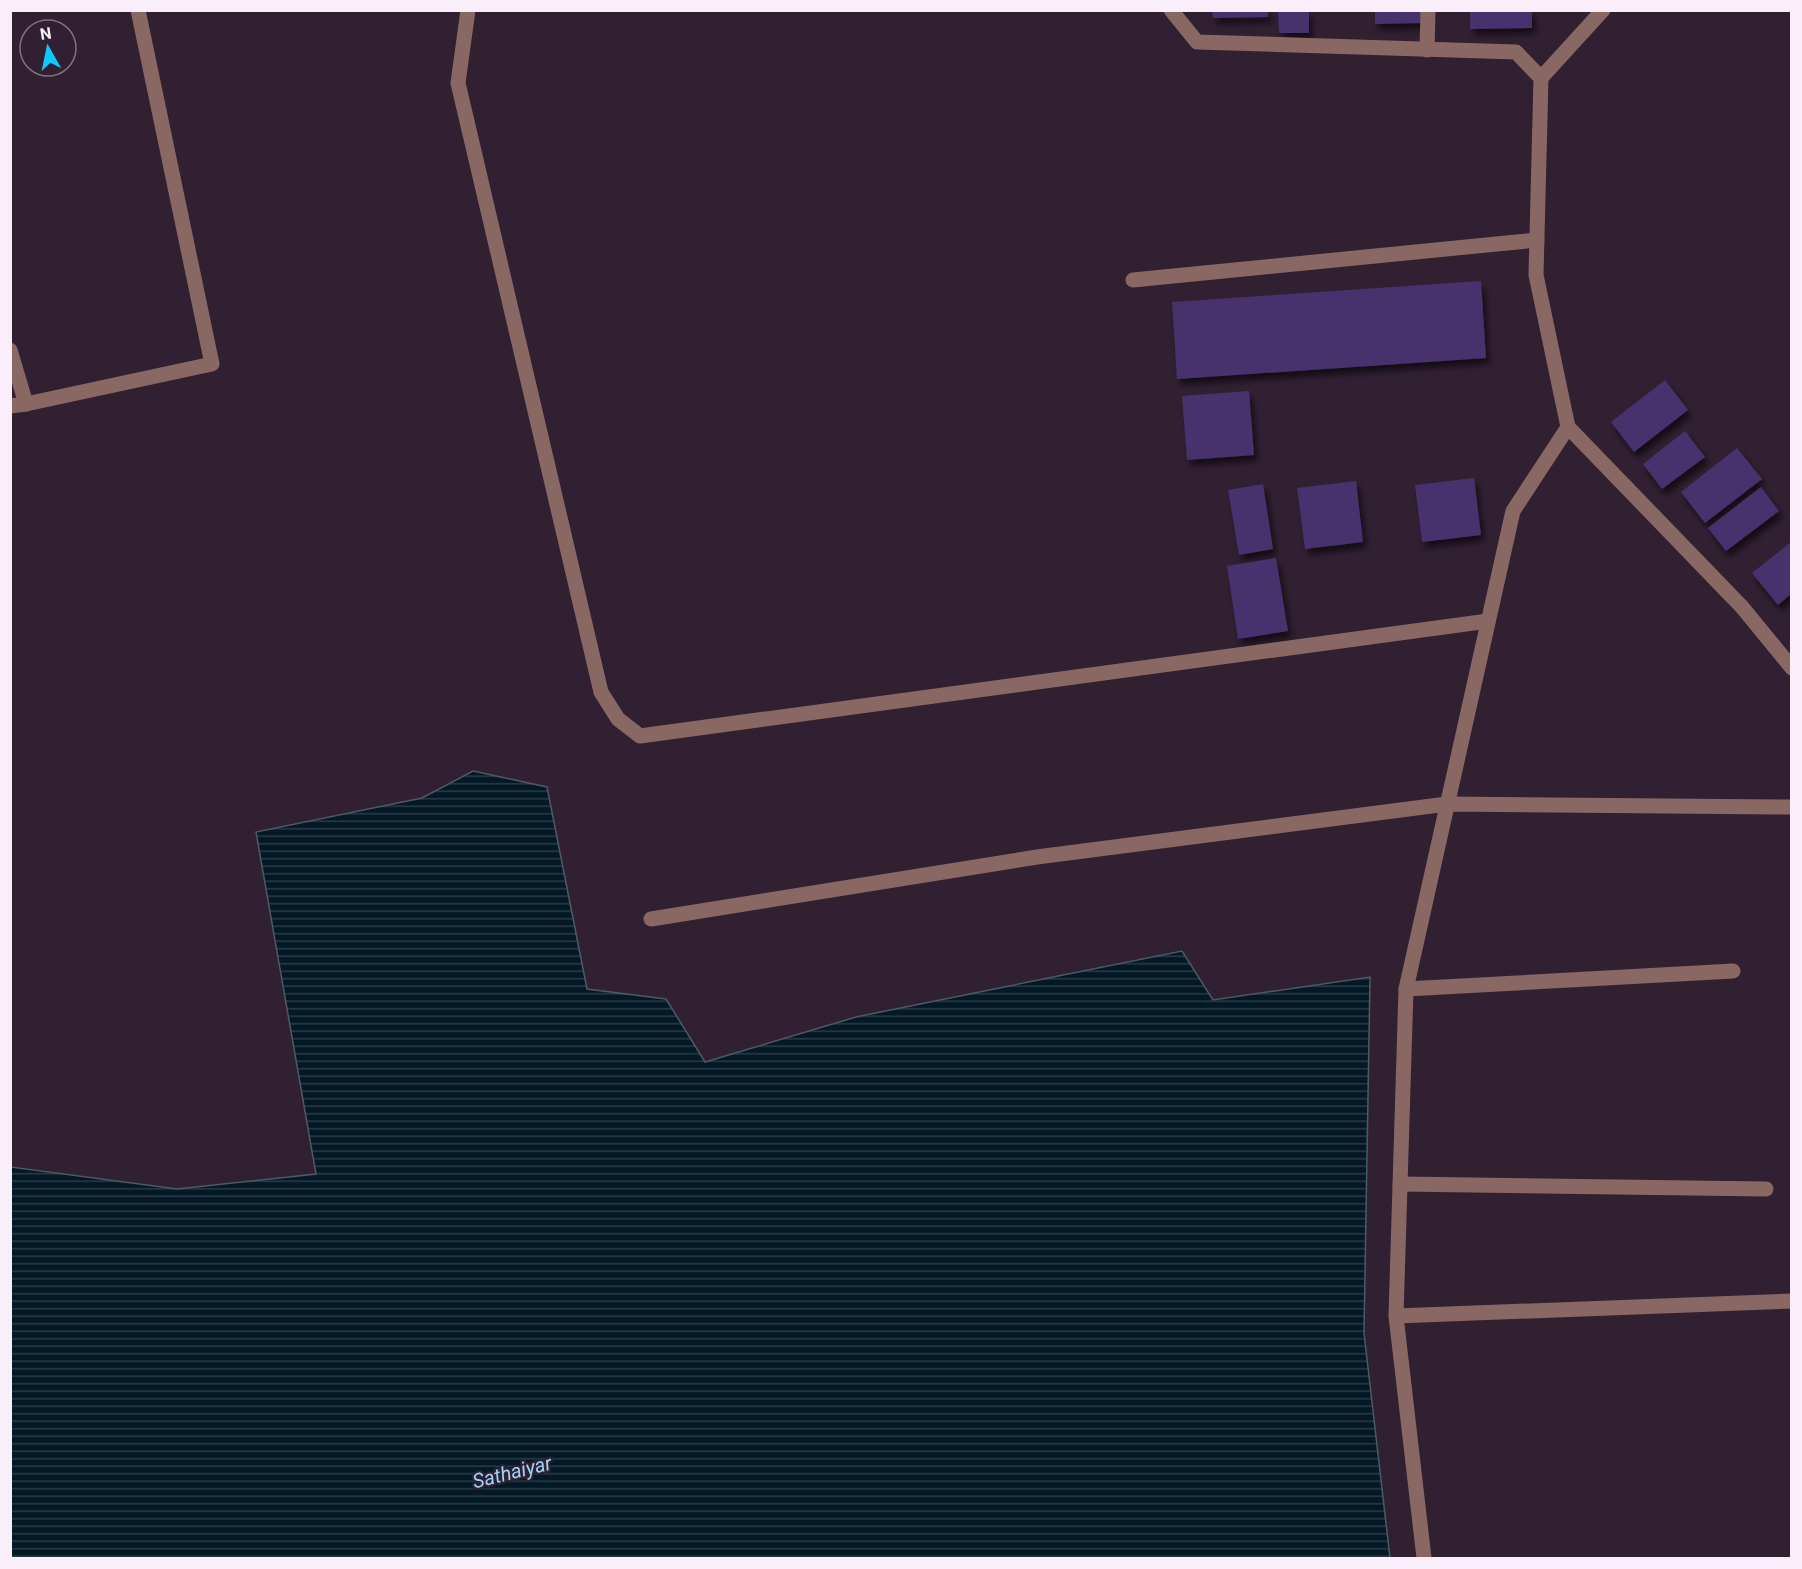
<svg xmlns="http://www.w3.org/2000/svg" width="1802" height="1569" font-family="Roboto,sans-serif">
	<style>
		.water { fill: url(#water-rules); stroke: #4d5a66; stroke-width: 1.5 }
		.building { fill: #46326d; filter: url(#shadow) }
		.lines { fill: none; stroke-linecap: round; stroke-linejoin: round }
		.minor { stroke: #896863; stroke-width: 15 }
		.labels { text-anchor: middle; stroke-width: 4.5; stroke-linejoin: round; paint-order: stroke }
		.water-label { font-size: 20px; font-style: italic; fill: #9dd6f9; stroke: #312032 }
	</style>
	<defs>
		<pattern id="water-rules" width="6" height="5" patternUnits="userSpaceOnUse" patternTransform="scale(1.5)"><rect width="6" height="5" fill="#031a26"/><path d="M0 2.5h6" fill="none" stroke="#293c46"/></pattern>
		<filter id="shadow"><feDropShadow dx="3.5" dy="6" stdDeviation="3" flood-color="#0009"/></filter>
	</defs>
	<rect width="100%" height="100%" fill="#312032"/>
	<polygon class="water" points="473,771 547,787 587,989 666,999 705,1062 856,1017 1182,951 1213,1000 1370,977 1364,1333 1390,1558 11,1558 11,1167 177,1189 316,1174 256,832 422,798"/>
	<g class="building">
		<polygon points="1212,10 1268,10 1268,17 1213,18"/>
		<polygon points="1278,10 1309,10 1309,33 1279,33"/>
		<polygon points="1375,10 1425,10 1425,23 1375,24"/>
		<polygon points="1470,10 1532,10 1532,28 1470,29"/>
		<polygon points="1481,281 1486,358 1177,379 1172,302"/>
		<polygon points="1665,380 1688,410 1634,452 1611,422"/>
		<polygon points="1249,391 1254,455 1187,460 1182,396"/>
		<polygon points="1685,431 1705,457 1662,489 1643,464"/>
		<polygon points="1737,448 1762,479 1705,523 1681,492"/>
		<polygon points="1474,478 1481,535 1422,542 1415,485"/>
		<polygon points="1356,481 1363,542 1305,549 1297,488"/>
		<polygon points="1263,484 1273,549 1239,555 1228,490"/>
		<polygon points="1761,487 1779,511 1726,551 1708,528"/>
		<polygon points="1791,542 1791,594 1778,605 1752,573"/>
		<polygon points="1276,558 1288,631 1238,639 1227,566"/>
	</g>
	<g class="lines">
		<g class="minor">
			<polyline points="468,10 458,83 601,692 618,719 640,736 1488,621"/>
			<polyline points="1171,10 1197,42 1516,52 1541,78 1536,275 1568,427 1742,607 1792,668"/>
			<polyline points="1427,50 1428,10"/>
			<polyline points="1541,78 1603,10"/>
			<polyline points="1133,280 1537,240"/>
			<polyline points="10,350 26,404 10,406"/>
			<polyline points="26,404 212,364 138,10"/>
			<polyline points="651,919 1037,857 1447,804 1792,807"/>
			<polyline points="1406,989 1733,971"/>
			<polyline points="1400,1184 1766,1189"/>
			<polyline points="1396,1316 1792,1301"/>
			<polyline points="1424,1558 1396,1316 1406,989 1513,511 1568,427"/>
		</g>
	</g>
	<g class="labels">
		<g class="water-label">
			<text transform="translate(512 1472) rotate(-14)" y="7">Sathaiyar</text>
		</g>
	</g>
	<rect width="1802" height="1569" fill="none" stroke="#faeefa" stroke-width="24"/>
	<g transform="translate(48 48) rotate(351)"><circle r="28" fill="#312032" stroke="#817282" stroke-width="1.5"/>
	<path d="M0-4.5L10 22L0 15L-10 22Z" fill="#0dcafa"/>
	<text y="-9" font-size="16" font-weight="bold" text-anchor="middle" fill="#faeefa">N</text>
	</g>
</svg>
